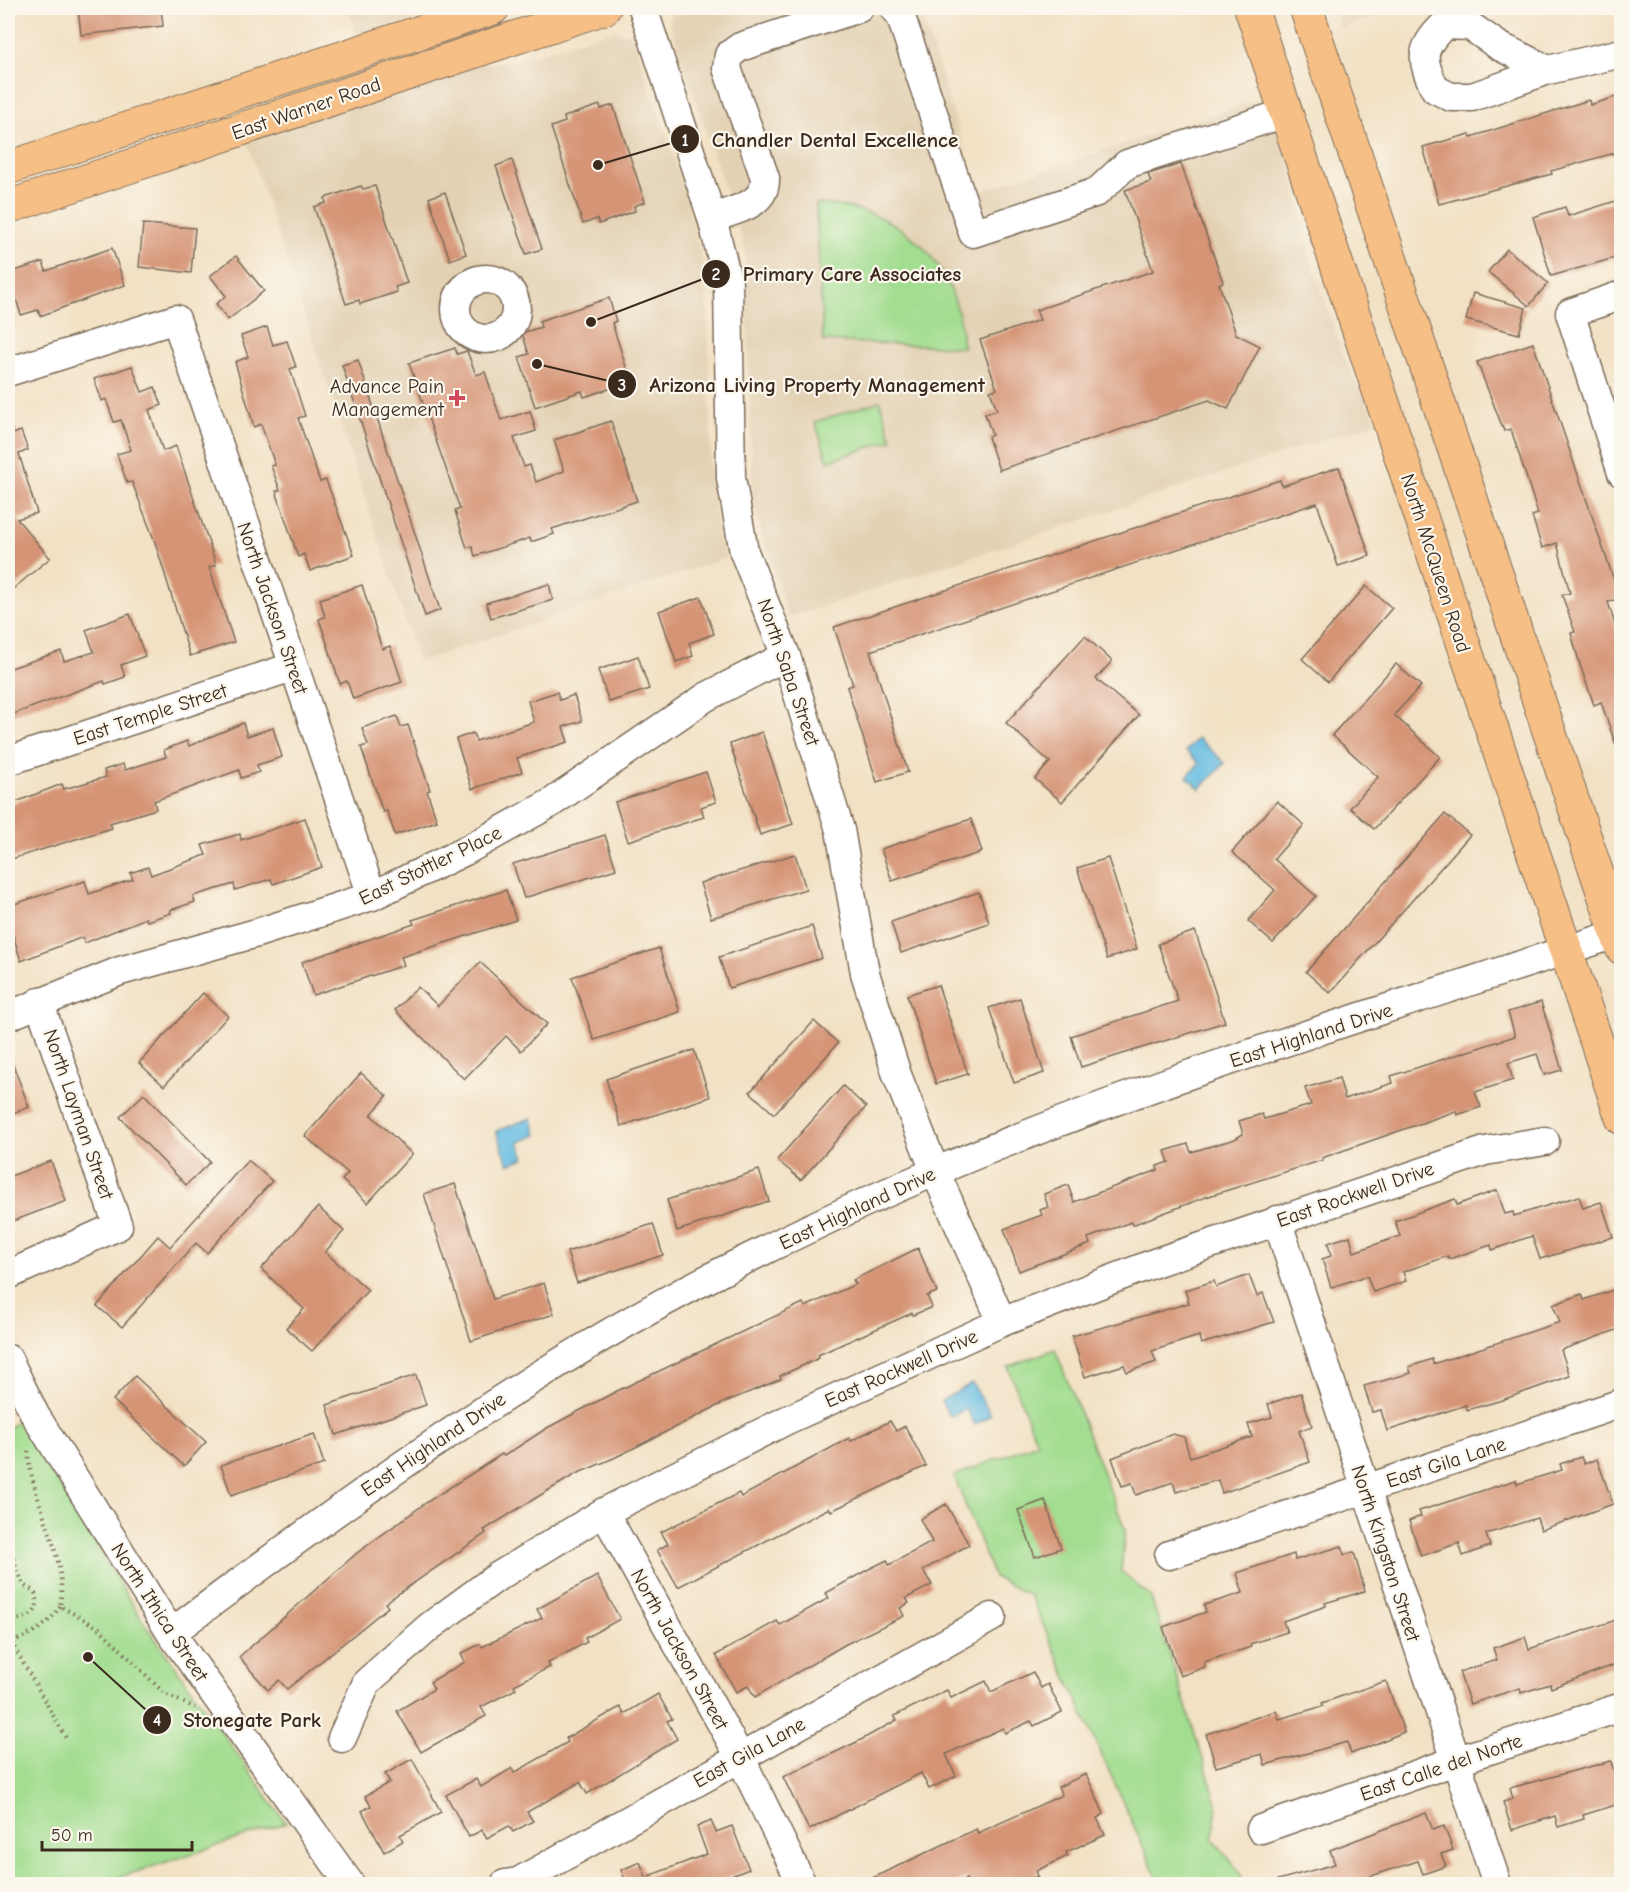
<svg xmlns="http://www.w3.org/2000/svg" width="1629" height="1892" font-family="'Comic Neue',sans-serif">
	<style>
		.built { fill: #e3d1b4 }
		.green { fill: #a2dd90; stroke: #6e8457; stroke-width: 1.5 }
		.water { fill: #65bce2; stroke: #507380; stroke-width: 1.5 }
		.building { fill: #d59476 }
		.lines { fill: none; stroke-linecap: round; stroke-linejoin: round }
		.minor-casing { stroke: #7b6a58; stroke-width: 31 }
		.major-casing { stroke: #7b6a58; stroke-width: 35 }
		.path { stroke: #7b6a58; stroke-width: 4; stroke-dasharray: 1.5 4.5; stroke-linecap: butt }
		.minor { stroke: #fff; stroke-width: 28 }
		.major { stroke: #f5bf86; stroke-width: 33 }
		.poi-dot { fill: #d1495b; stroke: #fbf7ec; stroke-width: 2 }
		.labels { text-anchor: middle; stroke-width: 4.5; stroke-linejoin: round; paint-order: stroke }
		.street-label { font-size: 20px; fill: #3b2a1e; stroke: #fbf7ec }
		.poi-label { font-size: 20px; fill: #3b2a1e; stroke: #fbf7ec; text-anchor: end }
		.leader { fill: none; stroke: #3b2a1e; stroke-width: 2 }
		.callout-dot { fill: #3b2a1e; stroke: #fbf7ec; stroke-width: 2 }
		.mark-label { font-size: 18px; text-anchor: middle; font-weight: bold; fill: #fff }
		.callout-label { font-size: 21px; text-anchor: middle; font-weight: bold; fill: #3b2a1e; stroke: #fbf7ec; stroke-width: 4.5; stroke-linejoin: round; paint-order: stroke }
	</style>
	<rect width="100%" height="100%" fill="#fbf7ec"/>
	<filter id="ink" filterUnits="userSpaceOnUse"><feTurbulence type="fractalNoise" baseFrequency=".0167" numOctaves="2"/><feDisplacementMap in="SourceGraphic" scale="12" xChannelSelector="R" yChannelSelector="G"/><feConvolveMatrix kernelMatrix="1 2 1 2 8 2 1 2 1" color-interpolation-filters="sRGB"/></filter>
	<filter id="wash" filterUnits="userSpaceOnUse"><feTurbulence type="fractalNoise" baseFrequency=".008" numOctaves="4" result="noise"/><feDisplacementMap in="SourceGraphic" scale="24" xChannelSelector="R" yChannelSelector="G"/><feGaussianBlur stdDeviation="1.35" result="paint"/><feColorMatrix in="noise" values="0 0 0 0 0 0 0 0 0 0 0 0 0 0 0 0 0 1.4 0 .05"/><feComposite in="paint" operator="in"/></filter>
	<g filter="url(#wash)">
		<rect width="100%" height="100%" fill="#f2e1c4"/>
		<g class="built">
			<polygon points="348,8 450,8 358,38"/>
			<polygon points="669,8 920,8 978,192 1269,96 1291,166 1311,260 1343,355 1377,422 788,618 753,503 745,249 671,26"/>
			<polygon points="1334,8 1400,8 1340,28"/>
			<polygon points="614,30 632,35 685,192 702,261 708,317 712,491 718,533 726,558 419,662 246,138 467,66 517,60"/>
		</g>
		<g class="green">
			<path d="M 816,204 C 902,207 958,260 963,347 L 823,341 Z"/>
			<polygon points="880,401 892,440 828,461 815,422"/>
			<polygon points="1055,1349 1125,1529 1121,1572 1151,1597 1217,1803 1213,1839 1240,1872 1244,1884 1160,1884 1030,1596 994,1577 954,1476 1037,1443 1008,1367"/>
			<polygon points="20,1420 142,1620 286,1823 99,1884 8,1884 8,1428"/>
		</g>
		<g class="water">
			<polygon points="1198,738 1225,763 1200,789 1187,777 1199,763 1186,751"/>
			<polygon points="531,1118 537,1135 519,1142 525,1158 508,1164 496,1131"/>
			<polygon points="972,1383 991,1415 975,1425 966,1409 950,1417 941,1401"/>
		</g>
		<g id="blocks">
			<g class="building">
				<polygon points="78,8 161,8 163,26 81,35"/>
				<polygon points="1622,95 1622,151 1551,171 1552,174 1439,204 1423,147 1470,134 1471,137 1589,100 1590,105"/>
				<polygon points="600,105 601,109 613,105 645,202 634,206 635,211 599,224 597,219 583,224 551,127 565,122 564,117"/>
				<polygon points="512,160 542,249 526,254 496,166"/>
				<polygon points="1181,164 1223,282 1219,284 1236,334 1260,346 1228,409 1209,400 999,470 988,437 992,435 985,414 997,410 990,391 997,389 980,340 1040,320 1036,310 1153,271 1125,190 1151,182 1148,174"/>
				<polygon points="361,186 363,189 375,186 407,283 395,287 397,292 360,304 359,300 346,304 314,207 326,203 325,198"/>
				<polygon points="445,192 466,254 450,260 429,198"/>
				<polygon points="1622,199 1622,256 1551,276 1533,217 1565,207 1568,216"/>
				<polygon points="143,224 195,228 191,273 139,267"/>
				<polygon points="112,248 125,285 40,316 38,310 21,315 8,273 43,262 46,271"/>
				<polygon points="1507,249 1548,283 1529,306 1488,272"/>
				<polygon points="236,256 264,291 228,320 216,304 226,296 210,276"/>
				<polygon points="1473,293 1526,308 1519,334 1466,320"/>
				<polygon points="609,298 616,321 612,323 629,376 619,380 621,385 584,397 582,391 535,407 519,357 529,354 522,333 541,327 539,321"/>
				<polygon points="267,327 273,345 287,341 296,367 290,369 305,416 298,418 320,482 326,480 354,555 310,571 304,554 298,557 276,491 280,490 271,466 275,465 261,424 254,427 235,362 248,357 241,336"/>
				<polygon points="1533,343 1620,598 1608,602 1617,631 1622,630 1622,754 1619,754 1601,702 1594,705 1580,665 1571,633 1575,632 1562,595 1570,593 1557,543 1542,548 1532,516 1538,514 1511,429 1504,431 1477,362"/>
				<polygon points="455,348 457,354 467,351 476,375 485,372 501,420 530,411 536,431 514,438 524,467 530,465 536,482 564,471 554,440 611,421 637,501 552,529 554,534 531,542 530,538 475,556 472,546 467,548 455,511 460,509 409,363"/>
				<polygon points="358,360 440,610 425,616 342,365"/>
				<polygon points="132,366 142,392 155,387 162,405 149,410 163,451 176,446 210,546 216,565 209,567 234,642 190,656 155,542 132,482 127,483 117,454 131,450 121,420 114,422 106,399 102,401 94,379"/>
				<polygon points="12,429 13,434 21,431 28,450 19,454 37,513 17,519 50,558 8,593 8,430"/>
				<polygon points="1339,467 1370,556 1338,566 1317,503 870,651 908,772 877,782 847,687 853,685 834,627 1280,480 1282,486"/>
				<polygon points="549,584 553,600 491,618 486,603"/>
				<polygon points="362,585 382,649 390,646 402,682 353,699 347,681 340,684 328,646 319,619 325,617 320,599"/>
				<polygon points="1366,586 1392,608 1328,682 1302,659"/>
				<polygon points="701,597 714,634 689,643 693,656 676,662 659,611"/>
				<polygon points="130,614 145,656 121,665 125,677 105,684 104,681 8,716 8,669 61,651 64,661 94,652 86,630"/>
				<polygon points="1085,636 1112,661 1096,679 1139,715 1062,802 1035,779 1050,762 1006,723"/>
				<polygon points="638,656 649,689 609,702 598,670"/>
				<polygon points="1396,664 1421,686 1394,715 1440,757 1374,829 1350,808 1378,777 1332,735"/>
				<polygon points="557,692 560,700 574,695 582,721 563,727 568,742 517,758 522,772 472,789 456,739 473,733 476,741 534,722 528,701"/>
				<polygon points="397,716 401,727 408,725 430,790 427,791 437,821 395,835 387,811 383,812 361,747 368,745 362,728"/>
				<polygon points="243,723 247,736 273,728 282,757 257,765 259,772 241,778 239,770 154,801 156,809 110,823 112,828 8,860 8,805 62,784 64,789 106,777 104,770 123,764 125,770 166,757 164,750 187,741 189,746"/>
				<polygon points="762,732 793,824 760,835 730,744"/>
				<polygon points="706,772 716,802 701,807 704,817 628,841 615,802"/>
				<polygon points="1277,801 1304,825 1274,859 1316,896 1273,943 1248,921 1275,890 1232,852"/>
				<polygon points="1445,814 1470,835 1330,993 1306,972"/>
				<polygon points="305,818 322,867 273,884 271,879 235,890 234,884 193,896 195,902 170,910 171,913 147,921 146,918 85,943 83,937 21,961 8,919 8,906 85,881 89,894 133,879 130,873 148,867 151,875 206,855 202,845 240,834 241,840"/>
				<polygon points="971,819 982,852 892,881 881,849"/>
				<polygon points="605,835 616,869 524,898 513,864"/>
				<polygon points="795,854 806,889 711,918 700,883"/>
				<polygon points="1108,858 1137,949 1107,959 1077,868"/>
				<polygon points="506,890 516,920 401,957 404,965 313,995 302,962 414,924 412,920"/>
				<polygon points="979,892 989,923 901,953 891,922"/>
				<polygon points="812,926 822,958 729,988 719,957"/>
				<polygon points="1195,931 1225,1022 1081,1067 1071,1036 1178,1001 1158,944"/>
				<polygon points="659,948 680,1012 594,1040 572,977"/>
				<polygon points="480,962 547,1024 521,1051 506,1036 464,1079 395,1010 418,987 438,1006"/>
				<polygon points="938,985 968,1074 936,1084 907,995"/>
				<polygon points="203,993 228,1016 164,1086 139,1063"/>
				<polygon points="1020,998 1044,1073 1014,1083 989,1008"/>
				<polygon points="1541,1002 1562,1070 1544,1075 1537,1054 1508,1063 1513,1080 1475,1092 1481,1107 1457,1115 1456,1111 1322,1158 1323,1160 1206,1197 1132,1225 1131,1222 1088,1238 1090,1244 1019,1271 1004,1229 1042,1215 1040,1210 1048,1207 1044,1194 1068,1185 1074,1202 1158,1170 1157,1166 1169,1162 1165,1151 1188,1144 1191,1152 1235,1139 1243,1134 1239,1121 1262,1114 1264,1119 1311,1105 1305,1088 1339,1078 1345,1099 1393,1083 1391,1076 1515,1036 1508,1012"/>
				<polygon points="814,1021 838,1043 774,1114 750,1092"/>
				<polygon points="694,1050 710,1097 621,1126 606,1079"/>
				<polygon points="9,1054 29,1107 8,1115 8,1055"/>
				<polygon points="361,1073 387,1096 371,1115 412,1154 368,1203 342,1180 348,1173 305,1136"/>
				<polygon points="843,1086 866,1107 801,1180 777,1160"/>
				<polygon points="144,1094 210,1162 186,1185 120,1117"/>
				<polygon points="248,1160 272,1181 207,1253 196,1243 122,1327 97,1306 158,1236 170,1247"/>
				<polygon points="51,1161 66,1201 8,1223 8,1177"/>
				<polygon points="759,1170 769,1201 677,1231 667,1200"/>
				<polygon points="455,1184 493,1299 544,1283 554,1314 471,1341 424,1194"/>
				<polygon points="1497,1190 1505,1214 1513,1212 1514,1216 1579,1196 1583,1208 1601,1202 1613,1237 1540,1259 1532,1236 1492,1250 1491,1245 1449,1259 1448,1256 1403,1272 1406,1281 1373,1292 1367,1276 1331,1287 1322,1259 1331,1256 1328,1243 1350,1236 1354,1252 1400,1236 1395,1221 1455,1199 1457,1205"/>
				<polygon points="318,1207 344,1231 325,1252 368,1290 312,1351 286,1328 304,1309 261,1269"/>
				<polygon points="653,1224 663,1255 577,1283 567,1252"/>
				<polygon points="918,1248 937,1292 927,1296 932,1307 913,1315 912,1313 818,1355 819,1358 780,1376 781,1379 725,1402 614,1458 576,1474 539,1496 484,1530 486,1533 385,1603 388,1607 287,1689 279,1680 268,1690 239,1657 357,1553 427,1502 502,1454 504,1456 547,1428 617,1391 803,1303 805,1307 856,1284 853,1280"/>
				<polygon points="1249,1275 1257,1296 1263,1293 1274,1322 1201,1344 1199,1336 1152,1351 1156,1362 1127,1372 1124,1365 1085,1377 1072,1336 1189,1303 1185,1290 1214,1281 1216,1287"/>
				<polygon points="1622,1287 1622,1328 1561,1350 1570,1376 1499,1401 1467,1410 1466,1405 1387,1431 1381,1410 1372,1412 1364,1386 1411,1373 1409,1367 1432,1359 1433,1364 1560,1322 1553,1305 1582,1294 1584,1300"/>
				<polygon points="416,1375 426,1405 336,1435 327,1405"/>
				<polygon points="135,1376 206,1442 184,1466 113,1400"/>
				<polygon points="1301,1393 1312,1426 1299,1431 1310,1462 1222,1493 1218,1480 1176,1492 1173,1482 1136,1495 1132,1483 1122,1486 1112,1458 1173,1434 1184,1437 1190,1457 1252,1437 1248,1424 1272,1417 1268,1404"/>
				<polygon points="890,1421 896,1431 905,1426 926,1466 831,1511 829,1508 678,1587 657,1550 668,1544 661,1532 739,1493 741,1497 849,1438 851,1441"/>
				<polygon points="314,1434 324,1464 231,1495 221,1465"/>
				<polygon points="1581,1457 1584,1464 1597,1459 1613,1504 1541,1530 1537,1518 1486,1534 1490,1546 1463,1556 1459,1543 1421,1556 1409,1521 1421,1516 1419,1511 1516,1480 1517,1484 1562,1470 1560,1464"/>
				<polygon points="1045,1500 1061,1548 1035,1557 1018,1510"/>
				<polygon points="946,1504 969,1545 923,1570 932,1585 906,1598 909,1603 900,1608 904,1616 846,1644 755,1697 748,1686 736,1692 716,1655 777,1621 780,1625 829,1598 826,1593 869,1569 887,1560 889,1565 932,1542 920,1519"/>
				<polygon points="1342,1546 1344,1555 1354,1552 1365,1591 1325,1603 1326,1606 1283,1621 1287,1632 1250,1644 1251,1647 1204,1662 1205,1667 1180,1676 1163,1627 1206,1612 1204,1605 1243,1593 1237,1573 1294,1554 1295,1560"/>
				<polygon points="597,1576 620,1619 585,1638 587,1642 548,1663 550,1667 514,1685 516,1689 481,1707 486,1716 421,1752 397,1711 434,1689 430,1682 465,1662 461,1654 480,1644 482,1647 542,1618 537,1609"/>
				<polygon points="1622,1618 1622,1662 1551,1688 1550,1684 1521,1693 1520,1688 1470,1704 1459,1672 1497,1660 1493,1648 1525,1637 1529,1649"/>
				<polygon points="1033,1672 1041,1688 1048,1684 1062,1712 1034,1726 1031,1721 1005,1733 1003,1728 946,1754 956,1776 929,1789 921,1773 809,1830 783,1777 859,1741 897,1720 894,1716 947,1690 951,1698 986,1681 991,1692"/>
				<polygon points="1386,1681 1404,1732 1351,1754 1347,1742 1265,1765 1262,1754 1216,1767 1206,1734 1276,1711 1279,1719 1323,1706 1322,1703"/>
				<polygon points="658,1694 672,1719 667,1721 677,1739 587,1794 580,1782 527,1812 533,1821 513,1832 509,1826 487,1838 482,1830 469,1837 446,1795 476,1779 481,1787 512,1768 514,1773 568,1742 566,1738 620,1707 624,1714"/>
				<polygon points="412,1759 441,1812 400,1835 403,1841 384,1852 362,1811 371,1806 365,1796 390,1782 385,1774"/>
				<polygon points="1611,1761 1622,1803 1583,1815 1584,1819 1558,1827 1555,1816 1512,1830 1503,1802 1513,1799 1510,1788"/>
				<polygon points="1086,1774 1104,1814 1097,1818 1105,1835 1066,1852 1068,1856 1036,1871 1038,1876 1019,1884 969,1884 966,1879 954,1884 860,1884 976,1829 978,1833 1062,1795 1058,1787"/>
				<polygon points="1426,1813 1433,1830 1444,1826 1453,1850 1441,1854 1446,1866 1423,1874 1418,1861 1371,1876 1374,1884 1278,1884 1278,1880 1335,1864 1330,1850"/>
				<polygon points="711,1821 716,1832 732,1826 749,1869 711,1884 627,1884 621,1870 640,1862 646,1877 707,1854 697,1827"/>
			</g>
		</g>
	</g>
	<g filter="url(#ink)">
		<use href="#blocks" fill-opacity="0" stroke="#7b6a58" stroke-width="1.5"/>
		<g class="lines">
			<defs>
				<g id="minor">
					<polyline points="643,8 712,218 728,283 731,478 744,552 786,656 840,830 865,973 897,1075 935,1171 1002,1322"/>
					<polyline points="894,8 900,14 973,233 1097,192 1127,164 1286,113"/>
					<path d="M 1548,70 L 1499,46 L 1470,26 L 1444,25 C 1419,50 1421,59 1435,89 L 1451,97 L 1472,97 L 1548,70 L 1622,53"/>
					<path d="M 712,218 C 734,210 766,206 765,178 L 727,68 L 729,55 L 740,47 L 859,8"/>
					<circle cx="486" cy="309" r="30"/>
					<polyline points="1622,295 1570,313 1622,473"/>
					<polyline points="8,372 176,319 372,896"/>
					<polyline points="8,761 292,667"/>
					<polyline points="8,1016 120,971 257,933 372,896 465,851 551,803 706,697 786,656"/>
					<polyline points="1277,1220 1497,1884"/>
					<polyline points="8,1275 118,1226 39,1002"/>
					<polyline points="8,1359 35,1415 171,1633 350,1884"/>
					<polyline points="604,1512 740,1757 802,1884"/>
					<polyline points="1169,1555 1622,1403"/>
					<path d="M 171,1633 C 358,1493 548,1355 759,1253 C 817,1224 877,1196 937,1171 C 1159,1077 1392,1008 1622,932"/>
					<polyline points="342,1738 367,1682 429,1627 497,1577 604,1512 787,1420 1002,1322 1157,1262 1485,1151 1545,1141"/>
					<polyline points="1261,1829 1455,1761 1622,1707"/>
					<polyline points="505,1884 518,1882 992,1617"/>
				</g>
				<g id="major">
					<polyline points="1251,8 1622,1118"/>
					<polyline points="1306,8 1622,948"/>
					<polyline points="8,168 493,8"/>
					<polyline points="8,207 604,8"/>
				</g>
			</defs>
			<use href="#minor" class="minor-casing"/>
			<use href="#major" class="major-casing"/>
			<g class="path">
				<path d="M 28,1451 C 31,1503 69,1556 60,1606 L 99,1628 L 165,1694 L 195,1708"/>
				<path d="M 8,1542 L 23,1585 L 34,1591 C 44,1612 27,1622 8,1619"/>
				<path d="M 60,1606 C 48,1626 35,1632 14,1641 L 13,1645 L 66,1738"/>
				<polyline points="8,1621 14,1641 8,1643"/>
			</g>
			<use href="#minor" class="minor"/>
			<use href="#major" class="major"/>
		</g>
	</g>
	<path class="poi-dot" d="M454 389h6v6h6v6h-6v6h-6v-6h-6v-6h6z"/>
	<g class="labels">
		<g class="street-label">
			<text transform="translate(306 108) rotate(-19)" y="7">East Warner Road</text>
			<text transform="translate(1436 563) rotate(72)" y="7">North McQueen Road</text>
			<text transform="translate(273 608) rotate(71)" y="7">North Jackson Street</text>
			<text transform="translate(789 672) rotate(71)" y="7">North Saba Street</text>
			<text transform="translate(150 714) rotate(-18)" y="7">East Temple Street</text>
			<text transform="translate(430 865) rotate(-26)" y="7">East Stottler Place</text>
			<text transform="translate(1311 1035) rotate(-18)" y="7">East Highland Drive</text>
			<text transform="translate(79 1114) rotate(71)" y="7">North Layman Street</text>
			<text transform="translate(1355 1194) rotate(-19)" y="7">East Rockwell Drive</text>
			<text transform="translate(857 1208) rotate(-25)" y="7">East Highland Drive</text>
			<text transform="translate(901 1368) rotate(-24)" y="7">East Rockwell Drive</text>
			<text transform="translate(433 1444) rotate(-34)" y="7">East Highland Drive</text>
			<text transform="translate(1446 1462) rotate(-18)" y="7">East Gila Lane</text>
			<text transform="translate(1386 1553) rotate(72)" y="7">North Kingston Street</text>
			<text transform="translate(160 1612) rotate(57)" y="7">North Ithica Street</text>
			<text transform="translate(680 1649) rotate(61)" y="7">North Jackson Street</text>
			<text transform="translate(749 1752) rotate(-29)" y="7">East Gila Lane</text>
			<text transform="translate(1441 1767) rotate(-19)" y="7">East Calle del Norte</text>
		</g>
		<g class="poi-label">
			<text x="444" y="393">Advance Pain<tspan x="444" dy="23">Management</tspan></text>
		</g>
	</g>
	<path class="leader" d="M598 165L685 139M591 322L716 274M537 364L622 384M88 1657L157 1720"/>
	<g class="callout-dot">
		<circle cx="598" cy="165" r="6"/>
		<circle cx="591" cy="322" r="6"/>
		<circle cx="537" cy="364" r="6"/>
		<circle cx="88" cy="1657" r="6"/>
		<circle cx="685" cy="139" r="15"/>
		<circle cx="716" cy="274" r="15"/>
		<circle cx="622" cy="384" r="15"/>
		<circle cx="157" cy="1720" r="15"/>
	</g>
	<g class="mark-label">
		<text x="685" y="146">1</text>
		<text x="716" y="280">2</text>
		<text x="622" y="391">3</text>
		<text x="157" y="1726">4</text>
	</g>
	<g class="callout-label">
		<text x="835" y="147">Chandler Dental Excellence</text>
		<text x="852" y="281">Primary Care Associates</text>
		<text x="817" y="392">Arizona Living Property Management</text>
		<text x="252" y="1727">Stonegate Park</text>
	</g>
	<rect width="1629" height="1892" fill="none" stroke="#fbf7ec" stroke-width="30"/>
	<path d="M42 1841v9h150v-9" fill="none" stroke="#3b2a1e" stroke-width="3"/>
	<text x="51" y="1841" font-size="18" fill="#3b2a1e" stroke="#fbf7ec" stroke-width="4.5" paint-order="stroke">50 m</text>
</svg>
